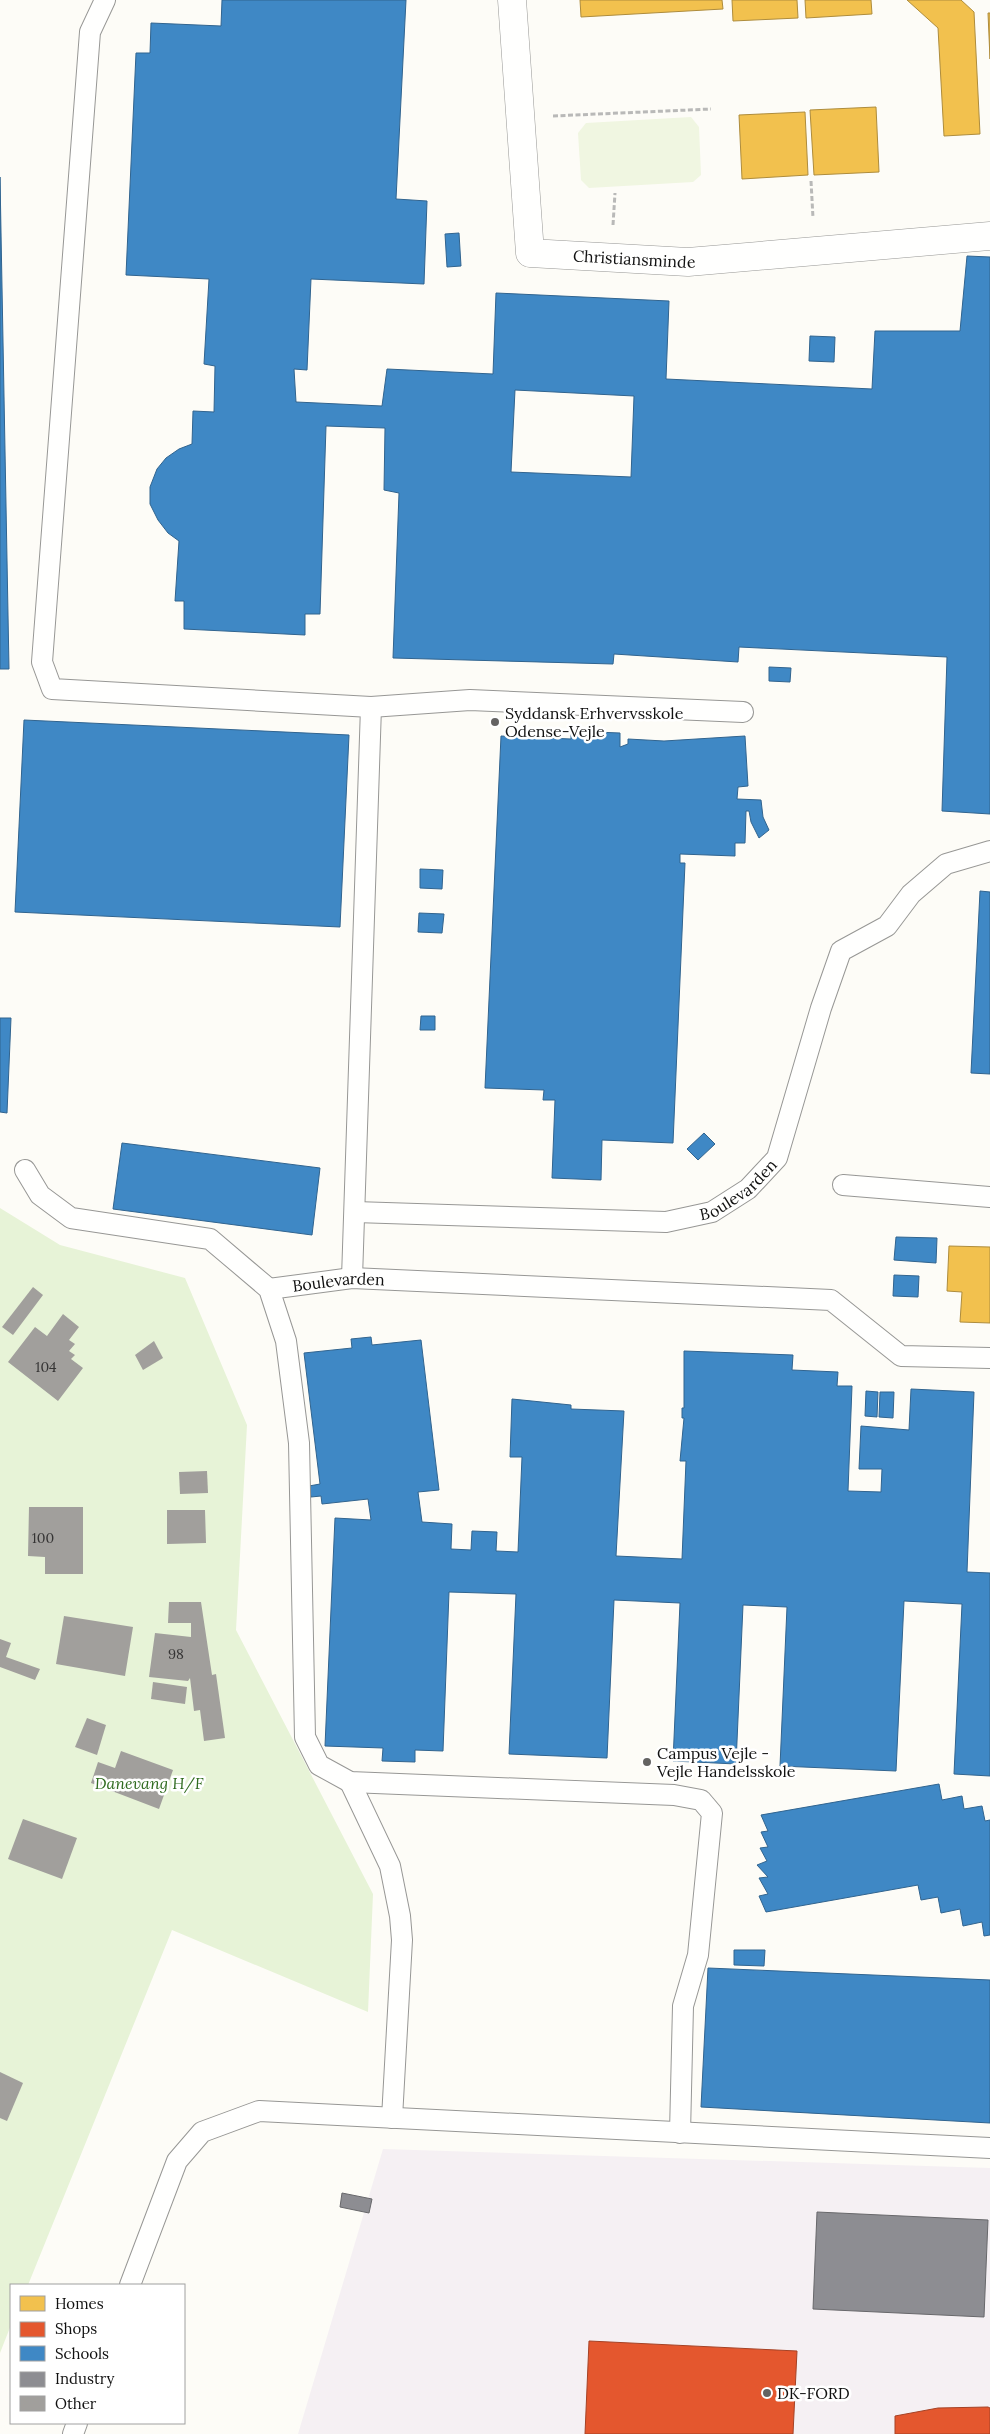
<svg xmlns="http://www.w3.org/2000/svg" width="990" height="2434" font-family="Lora,serif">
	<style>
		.industrial { fill: #f5f0f3 }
		.green { fill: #e7f3d7 }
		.pitch { fill: #f0f6e1 }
		.homes { fill: #f2c14e; stroke: #ae8c3c }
		.shops { fill: #e4572e; stroke: #a54225 }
		.schools { fill: #3f88c5; stroke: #31648f; fill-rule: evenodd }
		.industry { fill: #8d8d92; stroke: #68686b }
		.building { fill: #a19f9c }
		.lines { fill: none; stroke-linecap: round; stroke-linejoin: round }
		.lane-casing { stroke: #979795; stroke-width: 22 }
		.street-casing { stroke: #979795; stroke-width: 29 }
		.path { stroke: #b9b9b8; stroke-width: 3; stroke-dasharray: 5 2.5; stroke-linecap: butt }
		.lane { stroke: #fffffe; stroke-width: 20 }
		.street { stroke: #fffffe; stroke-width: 28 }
		.poi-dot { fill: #646362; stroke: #fff; stroke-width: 2 }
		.labels { text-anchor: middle; stroke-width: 5; stroke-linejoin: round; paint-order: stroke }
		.number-label { font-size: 14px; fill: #353434 }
		.street-label { font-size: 16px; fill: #111; stroke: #fff }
		.poi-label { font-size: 16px; fill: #111; stroke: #fff; text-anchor: start }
		.park-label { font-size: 16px; font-style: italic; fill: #2f6b1f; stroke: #fff }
	</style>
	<rect width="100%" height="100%" fill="#fdfcf7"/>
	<polygon class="industrial" points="383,2149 990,2168 990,2434 298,2434"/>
	<polygon class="green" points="0,1208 60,1245 185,1278 247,1425 236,1630 373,1894 368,2012 172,1930 28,2285 11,2285 11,2325 0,2353"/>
	<polygon class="pitch" points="691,117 699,127 701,175 693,182 589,188 581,180 578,133 586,123"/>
	<g class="homes">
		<polygon points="580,0 722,0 723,9 581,17"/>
		<polygon points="732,0 797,0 798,18 733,21"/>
		<polygon points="805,0 871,0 872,14 806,18"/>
		<polygon points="907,0 961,0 974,12 980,134 944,136 938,28"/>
		<polygon points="988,13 990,13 990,59"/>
		<polygon points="876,107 879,172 814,175 810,110"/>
		<polygon points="805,112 808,175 742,179 739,115"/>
		<polygon points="949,1246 990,1247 990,1323 960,1322 962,1292 947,1291"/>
	</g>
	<g class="shops">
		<polygon points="589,2341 797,2351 793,2434 585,2434"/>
		<polygon points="988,2407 990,2408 990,2434 895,2434 895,2416 938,2408"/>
	</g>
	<g class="schools">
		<path d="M 222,0 L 406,0 L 396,199 L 427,201 L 424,284 L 311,279 L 307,370 L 294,369 L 296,402 L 382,406 L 387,369 L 493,374 L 496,293 L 669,301 L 666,379 L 872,389 L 875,331 L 960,331 L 967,256 L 990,257 L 990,814 L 942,811 L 947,657 L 739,647 L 738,662 L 614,654 L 613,664 L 393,658 L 399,493 L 384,490 L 385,428 L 326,426 L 320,614 L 305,614 L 305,635 L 184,629 L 184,601 L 175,601 L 179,541 L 168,533 L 158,520 L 150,504 L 150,487 L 157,469 L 166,458 L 179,449 L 192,444 L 193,411 L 214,412 L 215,366 L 204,364 L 209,279 L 126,275 L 136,53 L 150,53 L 151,23 L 221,26 ZM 515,390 L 634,396 L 631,477 L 511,472 Z"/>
		<polygon points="0,177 9,669 0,669"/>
		<polygon points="459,233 461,266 447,267 445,234"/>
		<polygon points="810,336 835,337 834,362 809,361"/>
		<polygon points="769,667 791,668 790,682 769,681"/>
		<polygon points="24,720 349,735 340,927 15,912"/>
		<polygon points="571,731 620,733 620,747 628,744 628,739 664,741 745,736 748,786 738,787 737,799 761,800 763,817 769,830 759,838 751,822 749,811 746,811 745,843 735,843 735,856 680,854 680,863 685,863 673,1143 602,1140 601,1180 552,1178 555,1100 543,1100 544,1090 485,1088 501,736 571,739"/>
		<polygon points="420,869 443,870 442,889 420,888"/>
		<polygon points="980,891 990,892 990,1074 971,1073"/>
		<polygon points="419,913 444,914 442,933 418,932"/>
		<polygon points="421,1016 435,1016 435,1030 420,1030"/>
		<polygon points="0,1018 11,1018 7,1113 0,1112"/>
		<polygon points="704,1133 715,1144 698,1160 687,1149"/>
		<polygon points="122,1143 320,1168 312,1235 113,1209"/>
		<polygon points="896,1237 937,1238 936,1263 894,1260"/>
		<polygon points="894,1275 919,1276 918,1297 893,1296"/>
		<polygon points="371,1337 372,1345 421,1340 439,1490 418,1492 422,1522 452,1524 451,1549 471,1550 472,1531 497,1532 496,1551 518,1552 522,1457 510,1457 512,1399 571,1405 571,1409 624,1411 616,1556 682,1559 686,1461 680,1461 684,1418 682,1418 682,1408 684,1408 684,1351 793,1355 792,1370 838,1372 837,1386 852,1386 848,1491 881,1492 882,1469 859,1469 861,1426 909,1430 911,1389 974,1392 967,1572 990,1573 990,1776 954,1774 962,1604 904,1601 896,1771 780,1766 787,1607 743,1605 736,1764 673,1761 680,1603 614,1600 607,1758 509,1754 516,1594 449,1592 443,1751 415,1750 415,1762 382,1761 383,1748 325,1746 335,1518 371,1520 368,1499 322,1504 321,1496 311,1497 309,1486 320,1484 304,1353 352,1348 351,1339"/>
		<polygon points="866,1391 878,1392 877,1417 865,1416"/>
		<polygon points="880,1392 894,1392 893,1418 879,1417"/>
		<polygon points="939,1784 942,1800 962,1796 964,1809 982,1806 985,1821 990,1820 990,1935 984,1936 982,1922 963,1926 960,1909 941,1913 938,1897 921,1900 918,1885 766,1912 759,1896 768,1894 759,1878 768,1877 757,1865 767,1861 760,1848 768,1847 761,1832 768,1831 761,1815"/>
		<polygon points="734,1950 765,1950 764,1966 734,1965"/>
		<polygon points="708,1968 990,1980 990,2123 701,2107"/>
	</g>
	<g class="industry">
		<polygon points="342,2193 372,2199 369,2213 340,2207"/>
		<polygon points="817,2212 988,2220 984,2317 813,2309"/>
	</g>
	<g class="building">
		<polygon points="33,1287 43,1295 13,1335 2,1327"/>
		<polygon points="63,1314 79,1327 69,1340 75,1344 69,1351 75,1355 71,1359 83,1368 58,1401 8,1362 35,1327 47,1336"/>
		<polygon points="154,1341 163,1358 143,1370 135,1355"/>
		<polygon points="207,1471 208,1493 180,1494 179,1472"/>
		<polygon points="29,1507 83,1507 83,1574 45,1574 45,1557 28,1556"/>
		<polygon points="167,1510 205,1510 206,1543 167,1544"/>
		<polygon points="169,1602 201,1602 212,1675 216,1674 225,1738 204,1741 200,1710 194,1711 190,1678 188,1681 149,1677 155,1633 191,1637 191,1623 168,1623"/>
		<polygon points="64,1616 133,1627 125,1676 56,1664"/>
		<polygon points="0,1639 11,1643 6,1657 40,1669 35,1680 0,1667"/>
		<polygon points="153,1682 187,1687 185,1704 151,1699"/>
		<polygon points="87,1718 106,1725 97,1755 75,1747"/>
		<polygon points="121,1751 173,1770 159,1809 91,1783 98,1762 115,1768"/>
		<polygon points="23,1819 77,1838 62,1879 8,1859"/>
		<polygon points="0,2072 23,2083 7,2121 0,2118"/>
	</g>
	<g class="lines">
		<defs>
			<g id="lane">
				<polyline points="105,0 90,32 42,662 52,689 371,707 352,1278"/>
				<polyline points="371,707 470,700 743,712"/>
				<polyline points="25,1170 40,1195 71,1218 210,1239 269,1289 286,1341 299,1443 305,1737 319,1765 350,1782 674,1795 701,1800 712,1813 698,1955 683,2006 680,2133"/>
				<polyline points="843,1185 990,1197"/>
				<path id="s1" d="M 355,1212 L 666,1222 L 712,1212 L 748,1189 L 777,1158 L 821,1008 L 841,951 L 887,926 L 911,894 L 946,864 L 990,851"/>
				<path id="s2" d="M 269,1289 L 352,1278 L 831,1300 L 901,1356 L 990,1358"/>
				<polyline points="350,1782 390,1866 400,1916 402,1940 392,2118"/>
				<polyline points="130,2285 177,2161 202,2132 259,2111 990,2148"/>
				<polyline points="73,2434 77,2423"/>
			</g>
			<g id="street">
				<path id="s3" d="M 512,0 L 530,253 L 688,262 L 990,236"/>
			</g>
		</defs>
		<use href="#lane" class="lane-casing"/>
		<use href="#street" class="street-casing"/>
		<g class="path">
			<polyline points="553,116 711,109"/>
			<polyline points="811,181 813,218"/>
			<polyline points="613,225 615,193"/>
		</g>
		<use href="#lane" class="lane"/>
		<use href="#street" class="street"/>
	</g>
	<g class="poi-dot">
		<circle cx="495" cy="722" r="5"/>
		<circle cx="647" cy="1762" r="5"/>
		<circle cx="767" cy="2393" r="5"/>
	</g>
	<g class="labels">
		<g class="number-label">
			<text x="46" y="1372">104</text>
			<text x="43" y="1543">100</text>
			<text x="176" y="1659">98</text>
		</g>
		<g class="street-label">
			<text dy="6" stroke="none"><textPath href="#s3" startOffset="358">Christiansminde</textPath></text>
			<text dy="6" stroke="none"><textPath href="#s1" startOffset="392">Boulevarden</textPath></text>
			<text dy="6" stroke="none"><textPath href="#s2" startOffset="70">Boulevarden</textPath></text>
		</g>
		<g class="poi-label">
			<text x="505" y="719">Syddansk Erhvervsskole<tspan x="505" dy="18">Odense-Vejle</tspan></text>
			<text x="657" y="1759">Campus Vejle -<tspan x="657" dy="18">Vejle Handelsskole</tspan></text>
			<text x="777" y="2399">DK-FORD</text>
		</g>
		<g class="park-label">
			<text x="149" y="1789">Danevang H/F</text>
		</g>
	</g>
	<rect x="10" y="2284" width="175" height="140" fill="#ffffff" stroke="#a0a0a0"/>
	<rect x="20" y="2296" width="25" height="15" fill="#f2c14e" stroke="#a0a0a0"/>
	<text x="55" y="2309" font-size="15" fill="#111111">Homes</text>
	<rect x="20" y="2322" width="25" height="15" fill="#e4572e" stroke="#a0a0a0"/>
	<text x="55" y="2334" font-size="15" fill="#111111">Shops</text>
	<rect x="20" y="2346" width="25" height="15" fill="#3f88c5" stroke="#a0a0a0"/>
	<text x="55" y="2359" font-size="15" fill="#111111">Schools</text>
	<rect x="20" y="2372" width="25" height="15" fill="#8d8d92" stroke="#a0a0a0"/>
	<text x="55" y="2384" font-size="15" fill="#111111">Industry</text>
	<rect x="20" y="2396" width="25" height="15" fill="#a19f9c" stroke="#a0a0a0"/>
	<text x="55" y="2409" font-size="15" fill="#111111">Other</text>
</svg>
